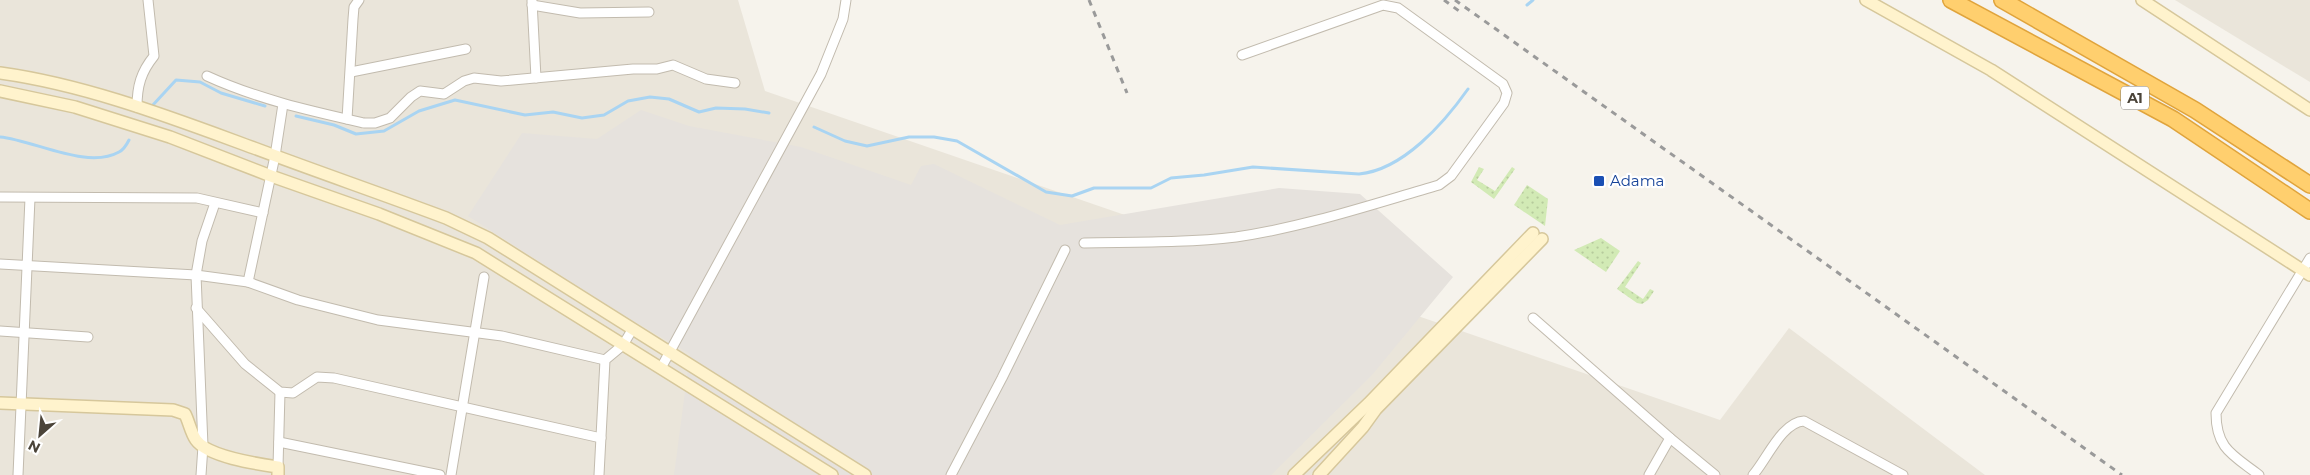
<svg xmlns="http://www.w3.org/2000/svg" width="2310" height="475" font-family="Montserrat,sans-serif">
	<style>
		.residential { fill: #eae5da }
		.industrial { fill: #e6e2dd }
		.grass { fill: url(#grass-dots) }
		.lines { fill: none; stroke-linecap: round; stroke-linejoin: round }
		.stream { stroke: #a9d4f2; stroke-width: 3 }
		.street-casing { stroke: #c2bbae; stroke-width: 11 }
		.secondary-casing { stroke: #d6c79b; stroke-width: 14 }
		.highway-casing { stroke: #e0a43c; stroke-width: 18 }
		.street { stroke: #fff; stroke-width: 9 }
		.secondary { stroke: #fff3cd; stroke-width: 11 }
		.highway { stroke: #ffcf6e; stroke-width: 15 }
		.rail { stroke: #9a9a9a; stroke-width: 3; stroke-dasharray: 6 6; stroke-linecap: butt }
		.transit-dot { fill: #1a4fb4; stroke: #fff; stroke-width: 2 }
		.labels { text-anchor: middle; stroke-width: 4.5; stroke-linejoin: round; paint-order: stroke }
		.shield { fill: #fff; stroke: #817c74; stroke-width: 1 }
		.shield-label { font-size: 14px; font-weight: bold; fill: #4b4439 }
		.transit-label { font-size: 15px; fill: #164399; stroke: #fff; text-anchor: start }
	</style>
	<defs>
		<pattern id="grass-dots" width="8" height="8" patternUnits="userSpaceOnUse" patternTransform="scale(1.25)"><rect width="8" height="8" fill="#d2eab5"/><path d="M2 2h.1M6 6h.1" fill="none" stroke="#b6ca9c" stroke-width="1.8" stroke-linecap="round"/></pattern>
	</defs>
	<rect width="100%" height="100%" fill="#f6f3ec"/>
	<g class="residential">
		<polygon points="0,0 738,0 765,91 1720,420 1789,328 1985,475 0,475"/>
		<polygon points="2175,0 2310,0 2310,82"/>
	</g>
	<polygon class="industrial" points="641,110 689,126 801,147 911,185 921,166 934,164 1060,225 1279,188 1360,194 1453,277 1372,375 1271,475 674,475 690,354 622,314 468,216 522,133 597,139"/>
	<g class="grass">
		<polygon points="1479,167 1484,169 1477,180 1495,191 1512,167 1515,169 1494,199 1471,182"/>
		<polygon points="1527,185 1548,199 1545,226 1514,205"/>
		<polygon points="1601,238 1620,251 1606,272 1574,250"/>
		<polygon points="1638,261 1641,263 1625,287 1643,299 1650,289 1654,291 1648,300 1642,304 1637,303 1617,289"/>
	</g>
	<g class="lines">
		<g class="stream">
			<polyline points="1527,5 1533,0"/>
			<polyline points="152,106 176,80 200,82 221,93 265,106"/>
			<polyline points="296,116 334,125 356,134 384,131 419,111 455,100 525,115 553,112 582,118 604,115 628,101 650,97 669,99 699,112 716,108 745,109 769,113"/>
			<path d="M 814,127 L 845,141 L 867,146 L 909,137 L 934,137 L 957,141 L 1046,192 L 1072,196 L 1094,188 L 1151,188 L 1171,178 L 1204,175 L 1253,167 L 1359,174 C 1403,170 1444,123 1468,89"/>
			<path d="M 0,137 C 34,140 87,170 119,152 C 123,150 127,144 129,140"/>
		</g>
		<defs>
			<g id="street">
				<polyline points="532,1 536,78"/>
				<polyline points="532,5 580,13 649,12"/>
				<polyline points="351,72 466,49"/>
				<path d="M 207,76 C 257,99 311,111 364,123 L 375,123 L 390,118 L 411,97 L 420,91 L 444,94 L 464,81 L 474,78 L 501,81 L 633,69 L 657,69 L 673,65 L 706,79 L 735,83"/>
				<path d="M 137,107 C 137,86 141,72 154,56 L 148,0"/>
				<polyline points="347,119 353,19 354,7 359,0"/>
				<polyline points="0,197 197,198 263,213"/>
				<path d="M 1084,243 C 1135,242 1185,243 1236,237 C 1305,227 1373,204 1439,185 L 1451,176 L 1504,103 L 1507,93 L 1503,84 L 1398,8 L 1383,5 L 1242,55"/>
				<polyline points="0,264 196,275 248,282 298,300 378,320 502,336 605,360"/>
				<polyline points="248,282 275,156 283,104"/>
				<polyline points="196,308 245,364 280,392 293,393 317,377 334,378 601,438"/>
				<polyline points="1533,318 1670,438 1715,475"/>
				<polyline points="0,331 88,337"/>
				<polyline points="661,368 821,74 843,19 846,0"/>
				<polyline points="279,442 440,475"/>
				<polyline points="278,467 280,392"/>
				<polyline points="18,475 30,198"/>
				<polyline points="201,475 203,446 196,275 202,241 215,203"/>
				<polyline points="451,475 484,277"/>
				<polyline points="599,475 605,360 623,345 632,330"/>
				<polyline points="951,475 1002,378 1065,250"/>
				<polyline points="1649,475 1670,438"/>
				<path d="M 1753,475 C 1767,459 1782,422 1804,421 L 1903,475"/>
				<path d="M 2259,475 C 2233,455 2216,449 2216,413 L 2310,258"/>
			</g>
			<g id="secondary">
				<polyline points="1866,0 1991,70 2310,275"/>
				<polyline points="2142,0 2310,110"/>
				<path d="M 0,73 C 87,85 172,118 254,148 C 318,172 382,194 446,218 L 488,238 L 865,475"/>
				<polyline points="0,91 75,107 170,137 271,176 379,214 476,253 832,475"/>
				<path d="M 0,403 L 173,410 L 185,414 C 189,422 191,433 196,440 C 208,457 258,464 278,467 L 278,475"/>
				<polyline points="1294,475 1369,403 1533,233"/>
				<polyline points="1319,475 1363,427 1376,409 1542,239"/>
			</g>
			<g id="highway">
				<polyline points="1951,0 2173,119 2310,211"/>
				<polyline points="2002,0 2195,110 2310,185"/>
			</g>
		</defs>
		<use href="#street" class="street-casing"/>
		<use href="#secondary" class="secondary-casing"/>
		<use href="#highway" class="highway-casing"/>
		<use href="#street" class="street"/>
		<use href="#secondary" class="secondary"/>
		<use href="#highway" class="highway"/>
		<g class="rail">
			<polyline points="1089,0 1127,93"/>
			<polyline points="1444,0 1459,11"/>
			<polyline points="1455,0 2122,475"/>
		</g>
	</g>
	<rect class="transit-dot" x="1593" y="175" width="12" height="12" rx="2.5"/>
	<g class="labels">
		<rect class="shield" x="2121" y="86.5" width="28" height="23" rx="4"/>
		<g class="shield-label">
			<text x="2135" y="103">A1</text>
		</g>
		<g class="transit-label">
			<text x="1610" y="186">Adama</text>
		</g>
	</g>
	<g transform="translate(40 435) rotate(207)" stroke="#ffffff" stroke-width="4" paint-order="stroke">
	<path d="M0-4L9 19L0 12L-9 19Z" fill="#4b4439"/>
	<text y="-8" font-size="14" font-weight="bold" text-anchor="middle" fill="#4b4439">N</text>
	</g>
</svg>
